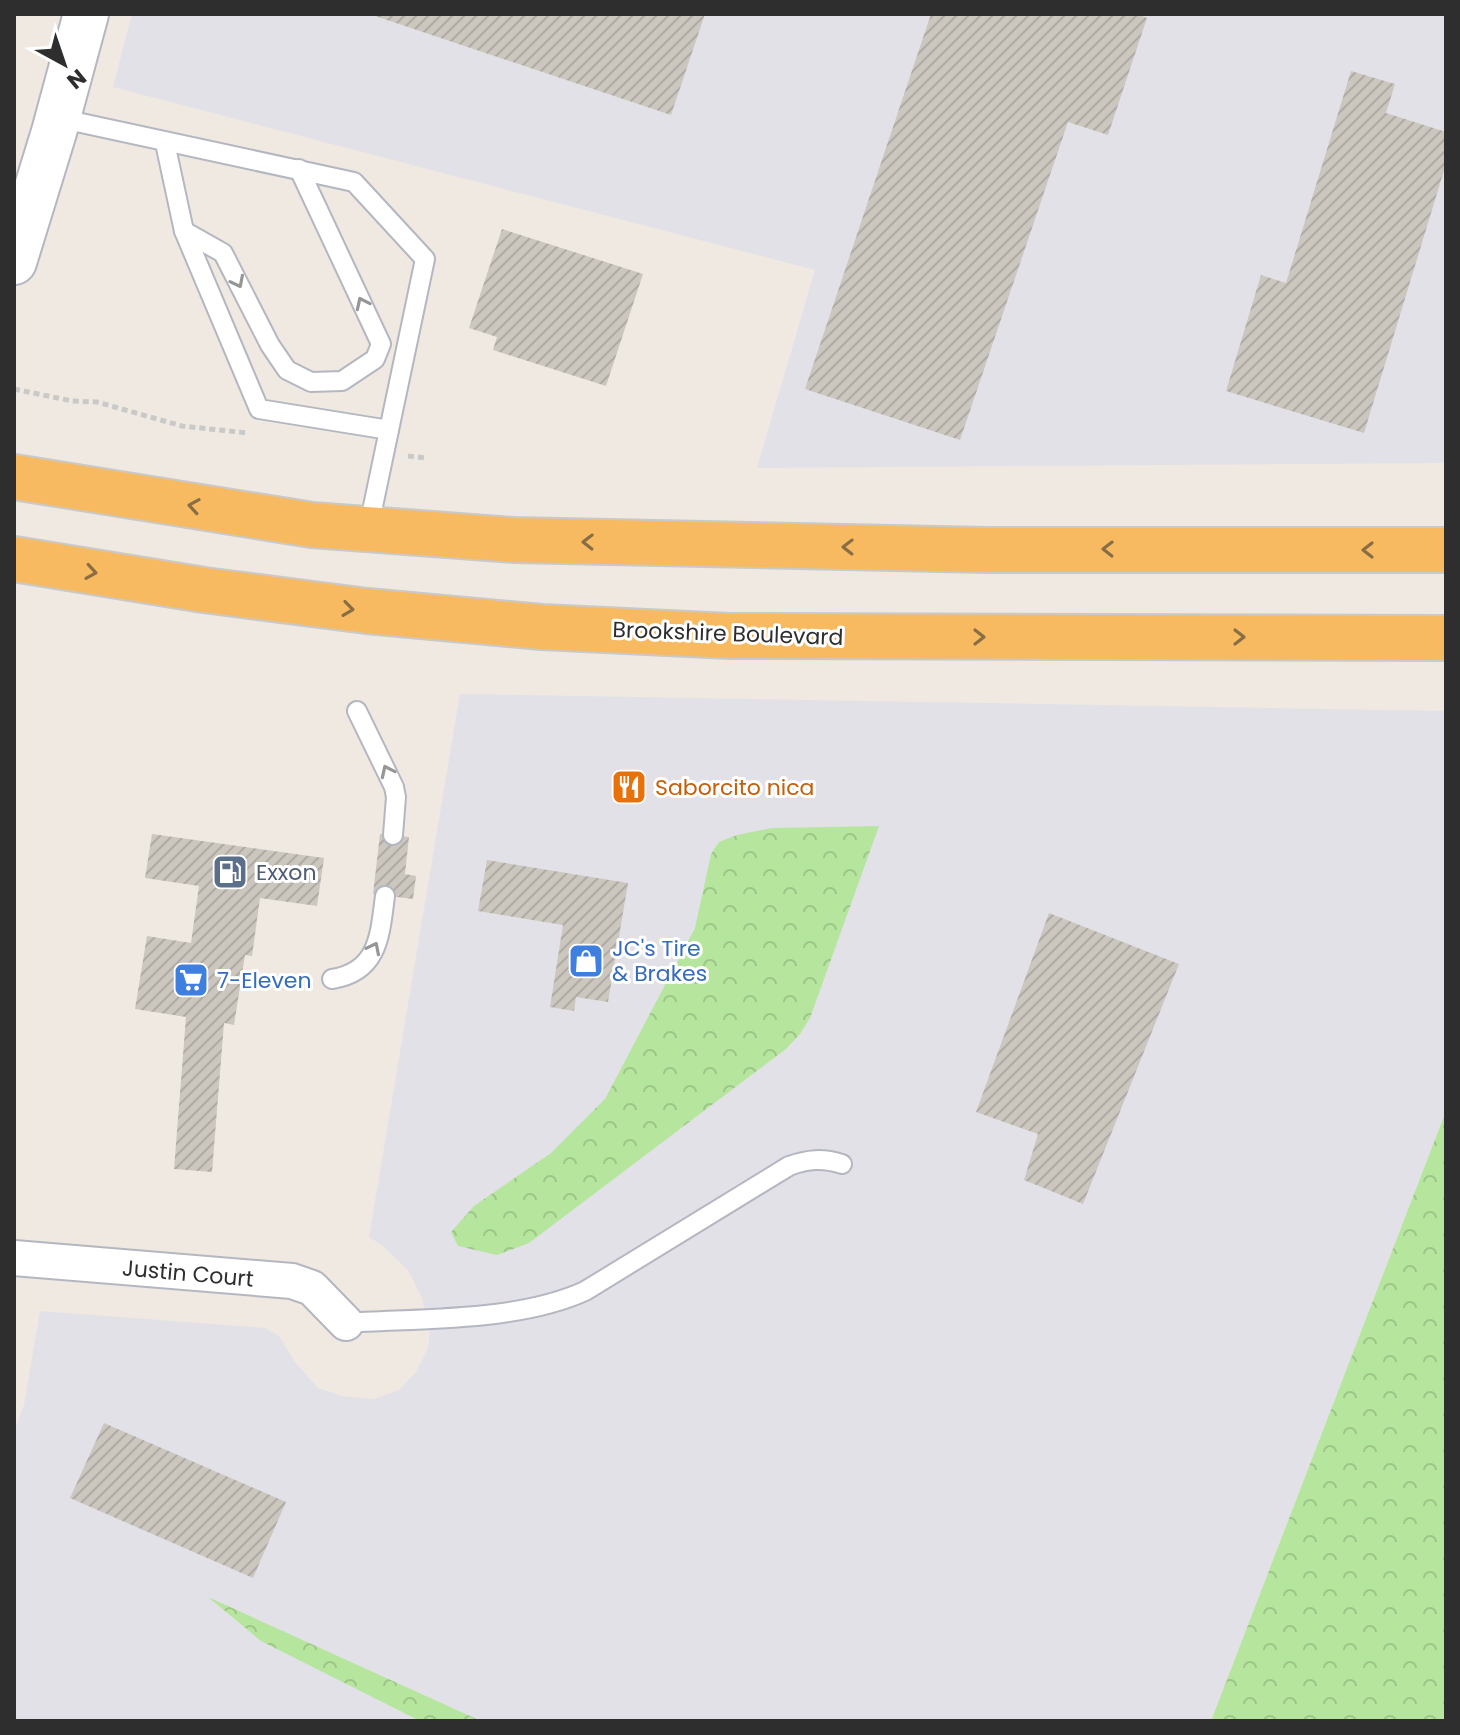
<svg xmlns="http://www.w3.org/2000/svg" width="1460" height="1735" font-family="Poppins,sans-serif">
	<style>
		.industrial { fill: #e3e1e8 }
		.forest { fill: url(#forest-crowns) }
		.building { fill: url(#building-hatch) }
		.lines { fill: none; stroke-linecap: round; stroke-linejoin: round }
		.service-casing { stroke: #b4b7c1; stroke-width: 22 }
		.minor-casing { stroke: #b4b7c1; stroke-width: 38 }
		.tertiary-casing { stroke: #b4b7c1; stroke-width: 48 }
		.trunk-casing { stroke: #c9c9c9; stroke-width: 48 }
		.path { stroke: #c9c9c9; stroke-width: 5; stroke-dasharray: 6 4; stroke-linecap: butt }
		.service { stroke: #fff; stroke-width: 18 }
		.minor { stroke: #fff; stroke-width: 34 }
		.tertiary { stroke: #fff; stroke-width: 44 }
		.trunk { stroke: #f8ba60; stroke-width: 44 }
		.oneway { stroke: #969696 }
		.oneway2 { stroke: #896d44 }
		.labels { text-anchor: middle; stroke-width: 6; stroke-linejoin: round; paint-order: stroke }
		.street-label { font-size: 22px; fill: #2e2e2e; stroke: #fff }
		.food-label { font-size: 22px; fill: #c56008; stroke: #fff; text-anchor: start }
		.service-label { font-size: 22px; fill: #4e5e75; stroke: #fff; text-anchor: start }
		.shop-label { font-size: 22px; fill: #366cbe; stroke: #fff; text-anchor: start }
	</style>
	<defs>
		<pattern id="forest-crowns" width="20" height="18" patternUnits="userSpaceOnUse" patternTransform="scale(2)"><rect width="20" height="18" fill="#b6e59e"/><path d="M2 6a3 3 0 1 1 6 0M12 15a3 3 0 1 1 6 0" fill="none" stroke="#9dc588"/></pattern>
		<pattern id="building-hatch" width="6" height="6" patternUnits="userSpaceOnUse" patternTransform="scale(2)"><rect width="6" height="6" fill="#cbc7bf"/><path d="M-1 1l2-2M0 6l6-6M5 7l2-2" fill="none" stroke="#afaba4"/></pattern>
	</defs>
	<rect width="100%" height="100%" fill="#efe9e1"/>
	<g class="industrial">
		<polygon points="132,14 1446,14 1446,463 757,468 815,270 113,87"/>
		<polygon points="460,694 1446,711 1446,1111 1211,1721 14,1721 14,1431 24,1405 40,1311 265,1328 279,1336 295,1362 318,1388 342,1396 374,1399 399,1390 416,1372 428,1348 430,1329 422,1298 408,1270 383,1246 369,1237"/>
	</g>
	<g class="forest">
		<polygon points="879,826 810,1018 800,1034 786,1049 529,1243 497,1255 458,1246 451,1232 474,1206 551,1153 605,1099 695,928 711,854 719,842 737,835 772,828"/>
		<polygon points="1446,1111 1446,1721 1211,1721"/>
		<polygon points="208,1597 481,1721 420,1721 261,1641"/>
	</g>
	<g class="building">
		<polygon points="369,14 705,14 671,115"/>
		<polygon points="931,14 1137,14 1147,18 1108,135 1068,122 960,440 805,389"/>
		<polygon points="1351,71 1395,84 1386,113 1446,132 1446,164 1364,433 1226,391 1261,275 1286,283"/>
		<polygon points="502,229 643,274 606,386 493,350 497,337 469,328"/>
		<polygon points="152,834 324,858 317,906 260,898 252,956 245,955 234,1025 224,1023 212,1172 174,1169 186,1017 135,1009 147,936 191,943 199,886 145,878"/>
		<polygon points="380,834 409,837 405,874 416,876 413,899 373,894"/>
		<polygon points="487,860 628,883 608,1002 576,997 574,1011 550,1007 563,925 478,911"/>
		<polygon points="1049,913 1179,964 1083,1204 1024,1180 1038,1134 976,1112"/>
		<polygon points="104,1423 286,1502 253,1578 70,1498"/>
	</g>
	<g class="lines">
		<defs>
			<g id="service">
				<polyline points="58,118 354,182 425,259 368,530"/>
				<polyline points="165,143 184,231 259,409 389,430"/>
				<polyline points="184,231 223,253 270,345 287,370 311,382 342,381 375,359 381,344 299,169"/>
				<polyline points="357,711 394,787 396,797 393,835"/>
				<path d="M 332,979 C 379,972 380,934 385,896"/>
				<path d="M 346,1323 C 420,1318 517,1322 585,1291 L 789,1166 C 808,1159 823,1158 842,1164"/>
			</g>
			<polyline id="minor" points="14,1258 292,1281 312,1288 346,1323"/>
			<polyline id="tertiary" points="14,262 54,132 86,14"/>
			<g id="trunk">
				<polyline points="14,477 312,525 514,540 987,550 1446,550"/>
				<polyline points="14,559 204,590 367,611 542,627 730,636 1446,638"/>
			</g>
		</defs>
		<use href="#service" class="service-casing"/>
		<use href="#minor" class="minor-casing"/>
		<use href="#tertiary" class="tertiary-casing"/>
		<use href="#trunk" class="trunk-casing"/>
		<g class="path">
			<polyline points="14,389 72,401 97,402 182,426 248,433"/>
			<polyline points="408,456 427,458"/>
		</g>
		<use href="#service" class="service"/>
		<use href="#minor" class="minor"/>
		<use href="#tertiary" class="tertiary"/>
		<use href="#trunk" class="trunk"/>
	</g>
	<defs><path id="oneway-chevron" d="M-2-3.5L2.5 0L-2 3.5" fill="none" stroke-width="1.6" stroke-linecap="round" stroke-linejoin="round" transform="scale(2)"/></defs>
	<g class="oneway">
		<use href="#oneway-chevron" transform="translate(238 282) rotate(63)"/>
		<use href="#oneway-chevron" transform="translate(362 303) rotate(-115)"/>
		<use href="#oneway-chevron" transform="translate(387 771) rotate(-115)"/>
		<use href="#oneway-chevron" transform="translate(374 948) rotate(-63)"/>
	</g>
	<g class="oneway2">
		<use href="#oneway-chevron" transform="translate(194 506) rotate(-171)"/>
		<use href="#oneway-chevron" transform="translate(588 542) rotate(-179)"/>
		<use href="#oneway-chevron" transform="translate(848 547) rotate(-179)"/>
		<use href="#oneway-chevron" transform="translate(1108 549) rotate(-179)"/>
		<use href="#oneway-chevron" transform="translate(1368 550) rotate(180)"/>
		<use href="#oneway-chevron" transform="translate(91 572) rotate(9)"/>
		<use href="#oneway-chevron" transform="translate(348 609) rotate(8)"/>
		<use href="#oneway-chevron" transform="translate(979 637)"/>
		<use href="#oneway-chevron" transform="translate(1239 637)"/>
	</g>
	<defs>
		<symbol id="restaurant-square" viewBox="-11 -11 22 22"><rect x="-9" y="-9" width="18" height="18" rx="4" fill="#e8710a" stroke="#fff"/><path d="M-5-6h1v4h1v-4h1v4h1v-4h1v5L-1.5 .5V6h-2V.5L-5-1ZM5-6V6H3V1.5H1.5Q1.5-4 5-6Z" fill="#fff"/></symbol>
		<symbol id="fuel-square" viewBox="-11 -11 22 22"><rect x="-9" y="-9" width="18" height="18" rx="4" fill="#5c6f8a" stroke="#fff"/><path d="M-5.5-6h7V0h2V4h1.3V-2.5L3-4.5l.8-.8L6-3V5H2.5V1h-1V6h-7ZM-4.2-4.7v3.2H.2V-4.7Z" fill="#fff"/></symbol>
		<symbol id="shop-square" viewBox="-11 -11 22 22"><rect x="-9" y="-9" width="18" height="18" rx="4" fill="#3f7fe0" stroke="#fff"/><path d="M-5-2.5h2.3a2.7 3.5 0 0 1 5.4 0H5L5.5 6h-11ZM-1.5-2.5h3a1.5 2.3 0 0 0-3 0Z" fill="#fff"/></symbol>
		<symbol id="supermarket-square" viewBox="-11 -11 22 22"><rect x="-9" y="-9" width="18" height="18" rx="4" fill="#3f7fe0" stroke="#fff"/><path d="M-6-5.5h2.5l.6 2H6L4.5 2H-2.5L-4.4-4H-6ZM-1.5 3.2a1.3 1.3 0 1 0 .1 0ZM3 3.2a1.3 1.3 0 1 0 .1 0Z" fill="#fff"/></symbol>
	</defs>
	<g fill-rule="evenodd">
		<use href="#restaurant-square" x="609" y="767" width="40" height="40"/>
		<use href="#fuel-square" x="210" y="852" width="40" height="40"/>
		<use href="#shop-square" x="566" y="941" width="40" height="40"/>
		<use href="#supermarket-square" x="171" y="960" width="40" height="40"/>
	</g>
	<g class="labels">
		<g class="street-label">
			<text transform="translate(728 633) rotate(2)" y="8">Brookshire Boulevard</text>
			<text transform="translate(188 1273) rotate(5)" y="8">Justin Court</text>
		</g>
		<g class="food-label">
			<text x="655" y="795">Saborcito nica</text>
		</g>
		<g class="service-label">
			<text x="256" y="880">Exxon</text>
		</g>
		<g class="shop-label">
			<text x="612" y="956">JC's Tire<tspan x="612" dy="25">&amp; Brakes</tspan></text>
			<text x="217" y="988">7-Eleven</text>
		</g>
	</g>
	<rect width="1460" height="1735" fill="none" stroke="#2e2e2e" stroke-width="32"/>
	<g transform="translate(64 64) rotate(140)" stroke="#ffffff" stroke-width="6" paint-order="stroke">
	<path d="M0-6L14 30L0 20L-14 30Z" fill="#2e2e2e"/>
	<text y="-12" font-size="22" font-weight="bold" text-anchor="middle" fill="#2e2e2e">N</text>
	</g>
</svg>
